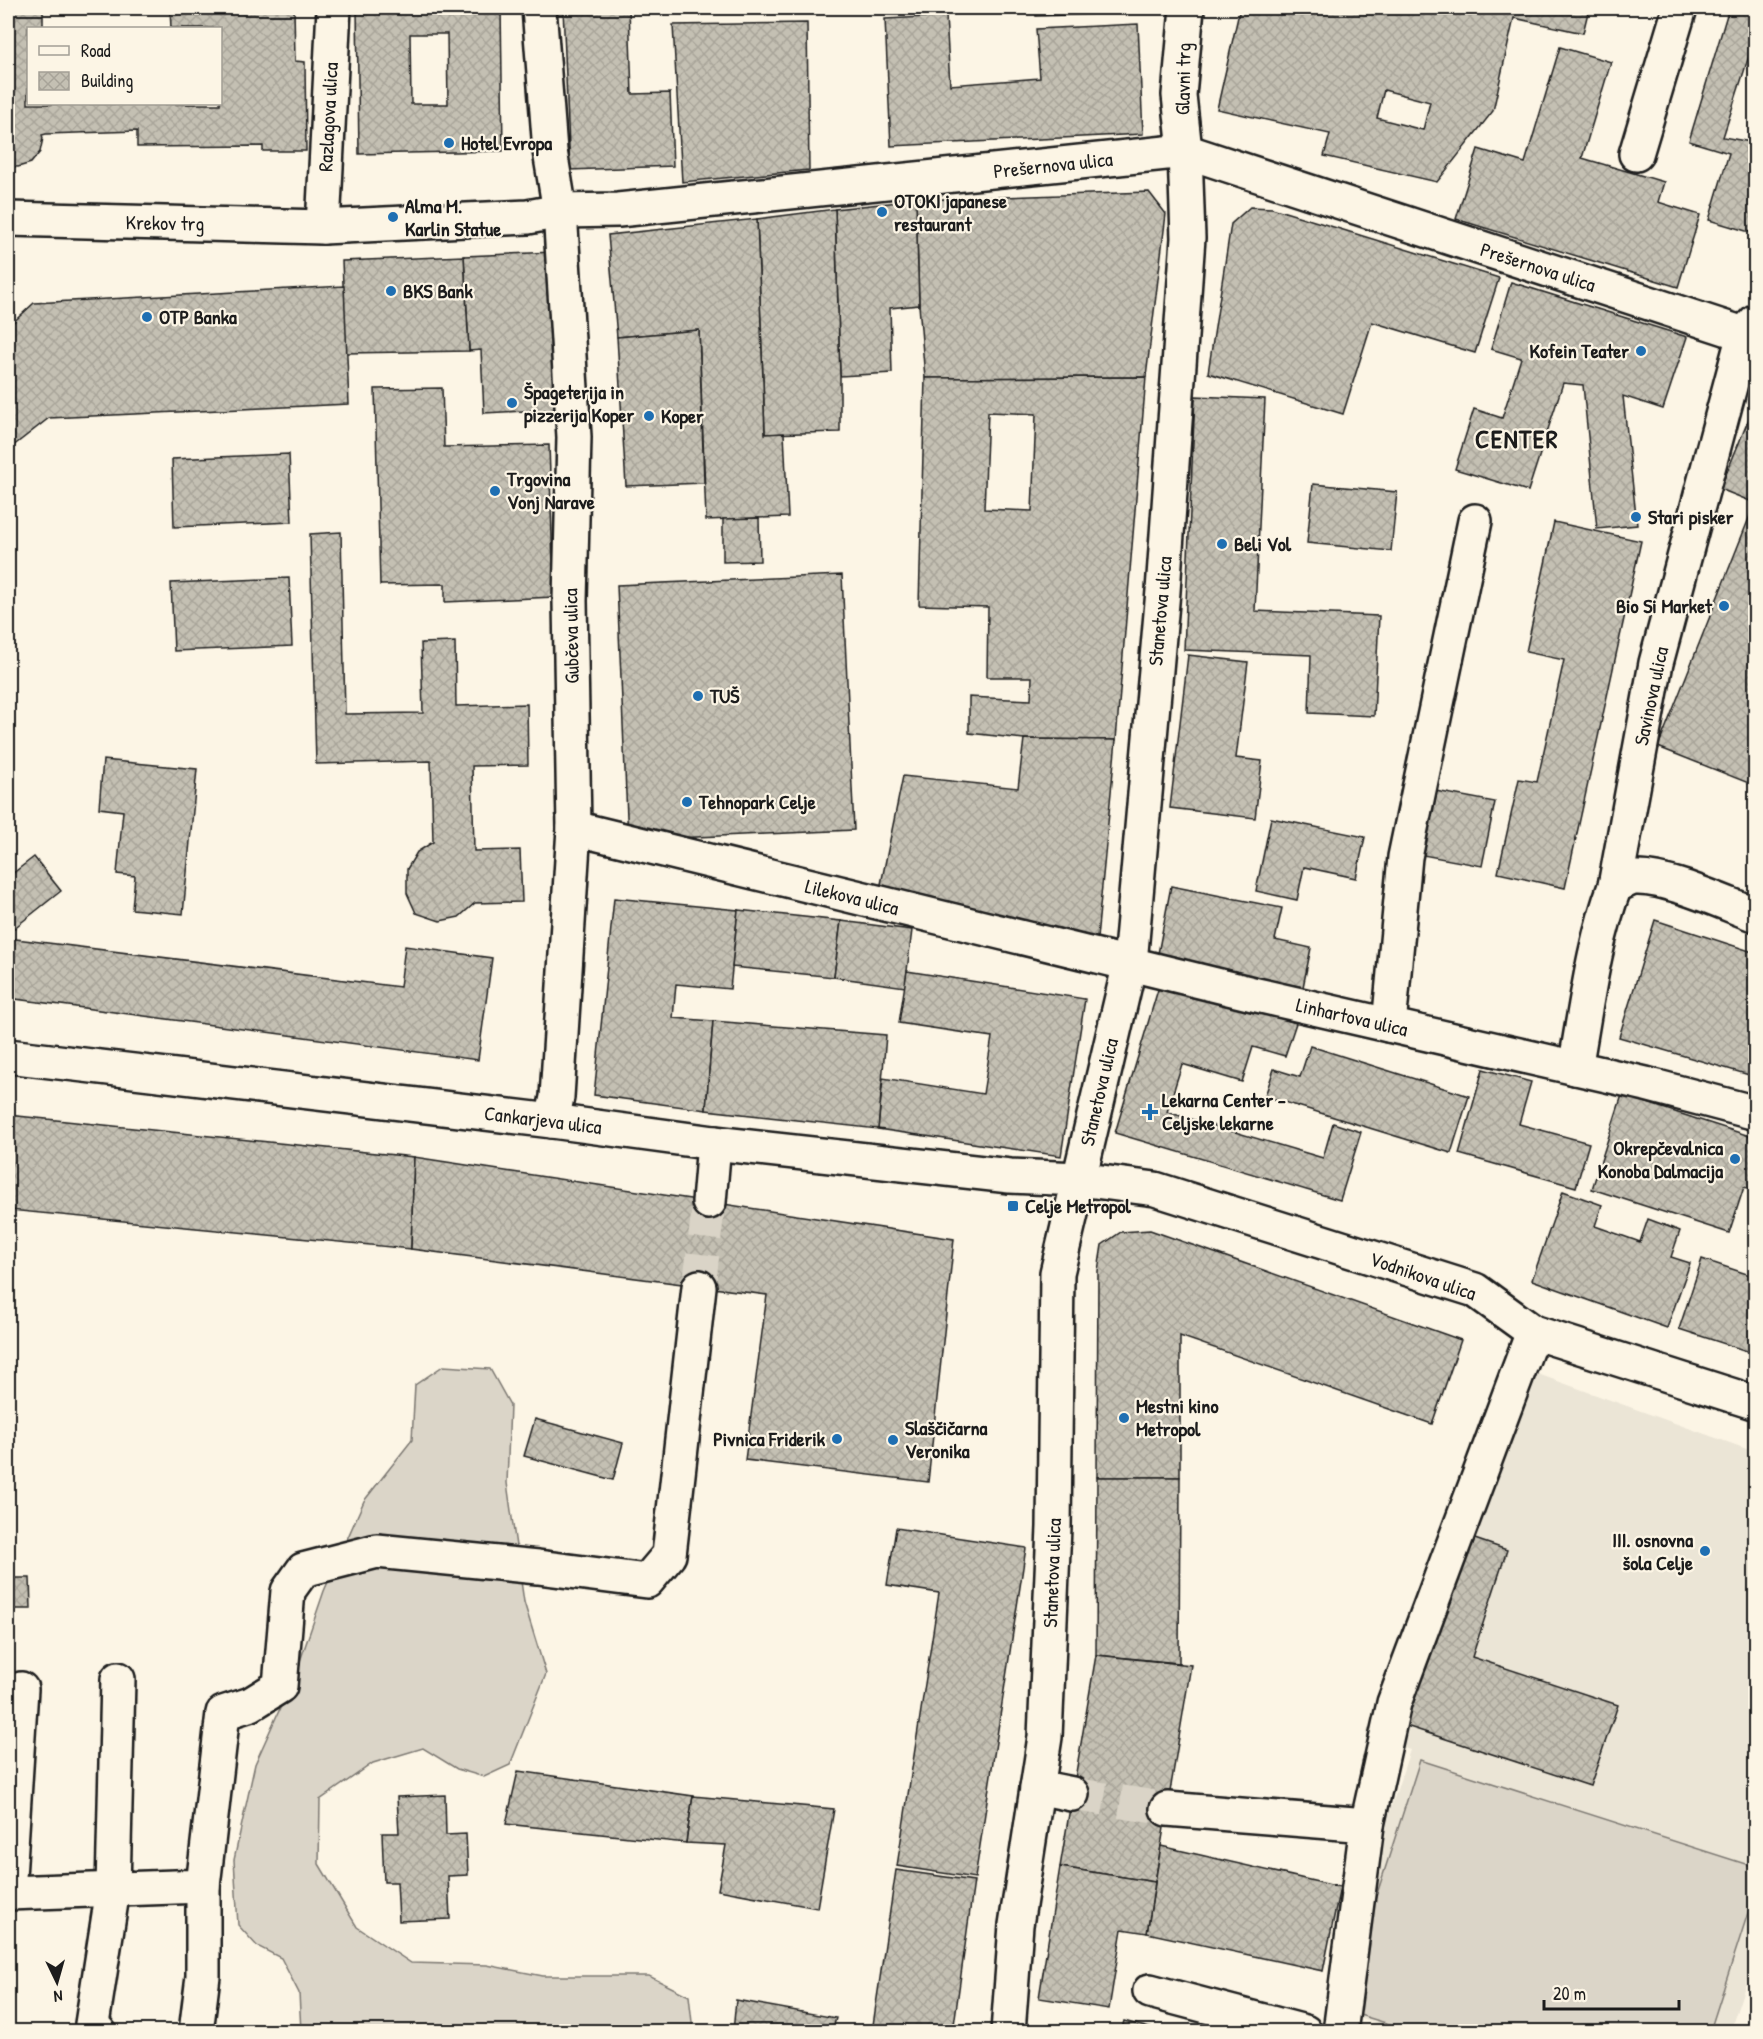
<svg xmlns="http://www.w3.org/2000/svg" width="1763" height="2039" font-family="'Patrick Hand',sans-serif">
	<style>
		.built { fill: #ebe5d6 }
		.grass { fill: #dbd5c8; stroke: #7c7872; stroke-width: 1.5 }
		.building { fill: url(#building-cross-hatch); stroke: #1c1c1c; stroke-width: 1.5; fill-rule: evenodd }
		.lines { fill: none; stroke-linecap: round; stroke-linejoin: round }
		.minor-tunnel { stroke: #dad4c7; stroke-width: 33; stroke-dasharray: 33 16; stroke-linecap: butt }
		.minor-casing { stroke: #1c1c1c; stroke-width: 38 }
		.minor { stroke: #fcf5e5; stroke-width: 33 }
		.poi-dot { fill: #1f6fb2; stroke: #fcf5e5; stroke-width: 2 }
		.labels { text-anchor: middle; stroke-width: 4.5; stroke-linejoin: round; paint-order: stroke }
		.street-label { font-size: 20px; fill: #1c1c1c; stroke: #fcf5e5 }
		.poi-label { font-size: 20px; font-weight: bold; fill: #1c1c1c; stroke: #fcf5e5; text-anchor: start }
		.district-label { font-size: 26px; font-weight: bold; letter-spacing: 1.5px; fill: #1c1c1c; stroke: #fcf5e5 }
	</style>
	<defs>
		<pattern id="building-cross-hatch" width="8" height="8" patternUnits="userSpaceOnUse" patternTransform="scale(1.5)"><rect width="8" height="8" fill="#c4c0b3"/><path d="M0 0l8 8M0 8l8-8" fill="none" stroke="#a8a499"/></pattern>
	</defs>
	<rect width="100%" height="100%" fill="#fcf5e5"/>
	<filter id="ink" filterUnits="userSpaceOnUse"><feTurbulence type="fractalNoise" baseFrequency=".0167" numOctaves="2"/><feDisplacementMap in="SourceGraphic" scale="12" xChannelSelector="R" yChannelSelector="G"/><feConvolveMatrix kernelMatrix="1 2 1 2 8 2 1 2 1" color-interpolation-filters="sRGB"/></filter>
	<g filter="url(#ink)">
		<polygon class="built" points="1513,1365 1755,1452 1756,1953 1730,2031 1401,2031 1325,2008 1410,1750 1366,1734"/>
		<g class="grass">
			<polygon points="443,1366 490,1369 510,1405 507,1483 524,1602 546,1674 510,1765 484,1777 457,1769 423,1748 373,1763 320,1800 319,1864 357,1927 411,1963 487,1965 543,1976 649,1976 689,1996 693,2031 301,2031 299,1993 281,1958 257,1946 238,1925 234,1860 255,1764 296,1673 324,1591 364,1501 412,1440 415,1385"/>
			<polygon points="1420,1760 1755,1867 1755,1891 1710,2031 1412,2031 1340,2009"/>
		</g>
		<g class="building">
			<polygon points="8,8 43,8 43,28 28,28 28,104 220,104 220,28 171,28 170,8 294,8 295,61 305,62 306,151 263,151 263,146 137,147 137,131 46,134 42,135 43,138 40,152 31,163 18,167 8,166"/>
			<path d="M 357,8 L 501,8 L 503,151 L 359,154 ZM 410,34 L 447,34 L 448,104 L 411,104 Z"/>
			<polygon points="563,8 629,8 632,94 670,93 673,166 570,170"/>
			<polygon points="1035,8 1133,8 1133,13 1036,16"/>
			<path d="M 1240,8 L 1431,8 L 1451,13 L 1453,8 L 1589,8 L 1583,33 L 1514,18 L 1493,111 L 1437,182 L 1324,156 L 1330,134 L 1217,109 ZM 1384,90 L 1430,102 L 1423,130 L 1377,118 Z"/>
			<polygon points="1729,8 1756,8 1756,34 1723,137 1756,143 1756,234 1709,220 1729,153 1689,141"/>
			<polygon points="946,16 950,85 1040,78 1036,29 1138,24 1143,134 891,146 885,19"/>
			<polygon points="807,23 809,170 682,182 673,25"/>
			<polygon points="1560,47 1611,62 1582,158 1664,182 1658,202 1700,215 1678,287 1456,219 1478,149 1525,163"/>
			<polygon points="1149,192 1166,214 1146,377 925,378 919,305 916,200"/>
			<polygon points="916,200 919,305 890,308 892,373 840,376 835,209"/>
			<polygon points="1250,207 1272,208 1499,278 1475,353 1372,322 1343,414 1208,373 1231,224"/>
			<polygon points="835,209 840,376 840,432 765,434 757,219"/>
			<polygon points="757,219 765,434 784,433 788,517 706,520 699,330 617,337 608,235"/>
			<polygon points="554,252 562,409 484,413 481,350 469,351 464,256"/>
			<polygon points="464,256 469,351 346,353 342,261"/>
			<polygon points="1511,282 1687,337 1663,409 1623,396 1637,525 1597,529 1583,385 1563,383 1528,491 1455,469 1474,409 1502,418 1521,358 1491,349"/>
			<polygon points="344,286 349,404 49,418 8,450 8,327 34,303"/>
			<polygon points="699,330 704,483 626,486 617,337"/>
			<path d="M 1146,377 L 1116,740 L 1024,739 L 969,733 L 969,697 L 1031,700 L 1032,677 L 987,677 L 988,607 L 919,605 L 925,378 ZM 988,412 L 1036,414 L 1032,511 L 984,509 Z"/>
			<polygon points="442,388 444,447 549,445 554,597 445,602 445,584 380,585 375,389"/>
			<polygon points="1195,396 1265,399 1255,611 1379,616 1374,716 1309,713 1311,655 1184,650"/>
			<polygon points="1750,416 1756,418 1756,786 1658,747 1755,503 1720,489"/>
			<polygon points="289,454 292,522 174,527 172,459"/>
			<polygon points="1313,484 1397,492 1391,551 1307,543"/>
			<polygon points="759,518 760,561 723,562 723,519"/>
			<polygon points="1554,522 1641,541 1565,888 1498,873 1519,779 1537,782 1564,660 1526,652"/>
			<polygon points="341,532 345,714 423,713 421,643 455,642 456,706 527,704 528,765 472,766 474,851 520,850 522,902 475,903 459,917 440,921 416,913 407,893 407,869 417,852 433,842 431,761 316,764 310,534"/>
			<polygon points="842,575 854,830 628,840 617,585"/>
			<polygon points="289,578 292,646 174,651 171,583"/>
			<polygon points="1188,655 1248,662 1236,758 1262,761 1255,818 1170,808"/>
			<polygon points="1024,739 1116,740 1097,938 879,894 903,776 1018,788"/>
			<polygon points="103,760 197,769 183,914 132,909 135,876 117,874 123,811 99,808"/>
			<polygon points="1425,789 1495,802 1482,866 1412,853"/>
			<polygon points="1271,818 1365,837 1356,878 1304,867 1297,900 1256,891"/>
			<polygon points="34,857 61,891 8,933 8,877"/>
			<polygon points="1171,886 1282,908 1275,940 1311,948 1303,987 1157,959"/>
			<polygon points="614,898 738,910 730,989 676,984 673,1018 713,1021 706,1110 594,1095"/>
			<polygon points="738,910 841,921 834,977 732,967"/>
			<polygon points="1655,920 1756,953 1756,1077 1619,1037"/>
			<polygon points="841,921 912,930 905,987 834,977"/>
			<polygon points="8,938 400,987 405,946 492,958 478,1060 8,998"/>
			<polygon points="907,971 1085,999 1061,1156 878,1129 883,1078 983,1094 992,1037 899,1023"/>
			<polygon points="1160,983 1296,1023 1285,1056 1253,1047 1242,1082 1182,1064 1167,1112 1323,1158 1333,1123 1361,1132 1340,1200 1115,1133"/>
			<polygon points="713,1021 886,1035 878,1129 706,1110"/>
			<polygon points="1310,1046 1469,1096 1451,1153 1265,1096 1274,1069 1300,1077"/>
			<polygon points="1483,1069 1531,1082 1519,1124 1589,1143 1576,1187 1459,1154"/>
			<polygon points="1622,1095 1756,1138 1756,1191 1744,1187 1729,1233 1592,1189"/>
			<polygon points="8,1115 414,1157 411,1249 10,1210 8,1333"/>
			<polygon points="414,1157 954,1239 928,1482 745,1460 767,1295 411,1249"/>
			<polygon points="1563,1191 1602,1205 1595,1226 1640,1242 1648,1219 1680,1231 1671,1257 1690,1263 1667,1328 1532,1280"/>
			<polygon points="1150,1230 1461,1340 1432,1424 1180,1336 1180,1477 1097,1477 1098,1271 1102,1245 1121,1232"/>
			<polygon points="1702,1259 1756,1277 1756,1354 1679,1329"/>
			<polygon points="535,1419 623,1443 613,1480 524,1456"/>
			<polygon points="1097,1477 1180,1477 1179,1663 1096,1655"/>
			<polygon points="896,1528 1026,1548 975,1878 897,1866 939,1593 887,1585"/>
			<polygon points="1463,1535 1507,1550 1472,1657 1618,1705 1590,1786 1400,1724"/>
			<polygon points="8,1578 30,1578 31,1609 8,1609"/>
			<polygon points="1096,1655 1191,1665 1155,1882 1060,1867"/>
			<polygon points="518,1771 693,1796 686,1843 506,1824"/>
			<polygon points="445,1795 446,1835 466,1834 468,1875 448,1876 450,1919 399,1921 397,1882 384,1882 382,1833 399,1833 397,1797"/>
			<polygon points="693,1796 834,1809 817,1908 718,1890 726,1845 686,1843"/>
			<polygon points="1161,1846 1340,1887 1323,1971 1147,1933"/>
			<polygon points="1060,1867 1155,1882 1147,1933 1122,1929 1109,2009 1039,1998"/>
			<polygon points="896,1870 974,1881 953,2032 872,2032"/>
			<polygon points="736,2000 836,2018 832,2032 733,2032"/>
			<polygon points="1124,2021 1164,2032 1121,2032"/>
		</g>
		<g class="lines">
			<g class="minor-tunnel">
				<polyline points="699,1287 709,1202"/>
				<polyline points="1072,1794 1167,1809"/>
			</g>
			<defs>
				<g id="minor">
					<polyline points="539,8 550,151 560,211 574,437 570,601 574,828 557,1097 552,1121"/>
					<polyline points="1636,154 1680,8"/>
					<polyline points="8,219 323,227 528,217 560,211 618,210 1185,151 1756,338"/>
					<polyline points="323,227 334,8"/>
					<polyline points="574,828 1257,995 1646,1084 1756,1113"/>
					<polyline points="1615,886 1656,663 1744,334 1756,321"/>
					<polyline points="1389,1025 1405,857 1475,521"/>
					<polyline points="8,1056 552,1121 714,1143 1010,1176 1079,1179 1155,1189 1475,1290 1533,1332 1756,1403"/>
					<path d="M 1575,1068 C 1586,1008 1593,944 1615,886 C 1621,884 1629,878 1636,878 C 1668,877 1724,903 1756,915"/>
					<polyline points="709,1202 714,1143"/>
					<polyline points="1037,1787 1072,1794"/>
					<polyline points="1167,1809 1367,1825 1340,2032"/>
					<polyline points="1367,1825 1394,1703 1533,1332"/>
					<polyline points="8,1893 203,1886 223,1713 251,1704 280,1686 288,1591 303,1570 377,1551 538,1567 647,1581 669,1555 699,1287"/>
					<polyline points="8,1893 21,1689"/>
					<polyline points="1150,1991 1305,2032"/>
					<polyline points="99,2032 92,2024 113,1889 118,1679"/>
					<polyline points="196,2032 203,1976 203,1886"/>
					<polyline points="1008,2032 1016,1925 1045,1737 1054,1527 1057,1273 1130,963 1163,591 1188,238 1185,151 1179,95 1187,8"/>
				</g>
			</defs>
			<use href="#minor" class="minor-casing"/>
			<use href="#minor" class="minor"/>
		</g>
	</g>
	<g class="poi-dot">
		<circle cx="449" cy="143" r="6"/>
		<circle cx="882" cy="212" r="6"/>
		<circle cx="393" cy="217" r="6"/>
		<circle cx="391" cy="291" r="6"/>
		<circle cx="147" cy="317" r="6"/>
		<circle cx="1641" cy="351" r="6"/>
		<circle cx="512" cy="403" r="6"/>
		<circle cx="649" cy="416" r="6"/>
		<circle cx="495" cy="491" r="6"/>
		<circle cx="1636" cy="517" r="6"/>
		<circle cx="1222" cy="544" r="6"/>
		<circle cx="1724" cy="606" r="6"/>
		<circle cx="698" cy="696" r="6"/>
		<circle cx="687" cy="802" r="6"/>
		<path d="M1147 1103h6v6h6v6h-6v6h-6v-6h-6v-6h6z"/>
		<circle cx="1735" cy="1159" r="6"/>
		<rect x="1007" y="1200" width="12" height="12" rx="3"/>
		<circle cx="1124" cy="1418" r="6"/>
		<circle cx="837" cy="1439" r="6"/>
		<circle cx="893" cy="1440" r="6"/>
		<circle cx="1705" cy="1551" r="6"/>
	</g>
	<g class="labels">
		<g class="street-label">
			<text transform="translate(1183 79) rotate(-89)" y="7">Glavni trg</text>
			<text transform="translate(328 117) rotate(-87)" y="7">Razlagova ulica</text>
			<text transform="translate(1053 165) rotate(-6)" y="7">Prešernova ulica</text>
			<text transform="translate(165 223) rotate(1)" y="7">Krekov trg</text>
			<text transform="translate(1538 267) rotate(18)" y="7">Prešernova ulica</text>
			<text transform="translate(1160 611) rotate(-85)" y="7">Stanetova ulica</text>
			<text transform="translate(571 636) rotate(-91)" y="7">Gubčeva ulica</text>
			<text transform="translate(1651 696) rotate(-78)" y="7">Savinova ulica</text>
			<text transform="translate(852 897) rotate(14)" y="7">Lilekova ulica</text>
			<text transform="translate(1352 1017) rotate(13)" y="7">Linhartova ulica</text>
			<text transform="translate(1099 1092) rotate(-77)" y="7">Stanetova ulica</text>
			<text transform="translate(543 1120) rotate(7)" y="7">Cankarjeva ulica</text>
			<text transform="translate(1423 1276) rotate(19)" y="7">Vodnikova ulica</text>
			<text transform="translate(1052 1573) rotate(-88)" y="7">Stanetova ulica</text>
		</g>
		<g class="poi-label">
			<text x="461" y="150">Hotel Evropa</text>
			<text x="894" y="208">OTOKI japanese<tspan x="894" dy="23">restaurant</tspan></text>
			<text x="405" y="213">Alma M.<tspan x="405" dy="23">Karlin Statue</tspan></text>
			<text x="403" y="298">BKS Bank</text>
			<text x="159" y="324">OTP Banka</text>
			<text x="1629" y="358" text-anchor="end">Kofein Teater</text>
			<text x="524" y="399">Špageterija in<tspan x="524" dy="23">pizzerija Koper</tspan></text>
			<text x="661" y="423">Koper</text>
			<text x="507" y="486">Trgovina<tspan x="507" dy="23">Vonj Narave</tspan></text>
			<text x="1648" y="524">Stari pisker</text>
			<text x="1234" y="551">Beli Vol</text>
			<text x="1712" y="613" text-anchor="end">Bio Si Market</text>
			<text x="710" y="703">TUŠ</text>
			<text x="699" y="809">Tehnopark Celje</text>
			<text x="1162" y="1107">Lekarna Center -<tspan x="1162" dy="23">Celjske lekarne</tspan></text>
			<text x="1723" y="1155" text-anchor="end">Okrepčevalnica<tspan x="1723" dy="23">Konoba Dalmacija</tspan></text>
			<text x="1025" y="1213">Celje Metropol</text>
			<text x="1136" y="1413">Mestni kino<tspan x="1136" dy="23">Metropol</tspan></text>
			<text x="905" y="1435">Slaščičarna<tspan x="905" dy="23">Veronika</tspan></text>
			<text x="825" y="1446" text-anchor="end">Pivnica Friderik</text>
			<text x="1693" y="1547" text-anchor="end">III. osnovna<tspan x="1693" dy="23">šola Celje</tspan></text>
		</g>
		<g class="district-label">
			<text x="1517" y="448">CENTER</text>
		</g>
	</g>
	<rect width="1763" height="2039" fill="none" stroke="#fcf5e5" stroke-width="30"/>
	<rect x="15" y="15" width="1733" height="2009" fill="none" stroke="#1c1c1c" stroke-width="2" filter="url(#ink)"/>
	<rect x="27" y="27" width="195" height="78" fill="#fcf5e5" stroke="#a29e95" stroke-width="1.5"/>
	<rect x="39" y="46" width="30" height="9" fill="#fcf5e5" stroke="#a29e95" stroke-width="1.5"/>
	<text x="81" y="57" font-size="18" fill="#1c1c1c">Road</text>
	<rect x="39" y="72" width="30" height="18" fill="url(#building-cross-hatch)" stroke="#a29e95" stroke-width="1.5"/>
	<text x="81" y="87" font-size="18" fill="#1c1c1c">Building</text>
	<g transform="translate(57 1982) rotate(175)" stroke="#fcf5e5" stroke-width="4.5" paint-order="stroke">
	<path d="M0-4.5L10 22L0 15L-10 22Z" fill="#1c1c1c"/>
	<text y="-9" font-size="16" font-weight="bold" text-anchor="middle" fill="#1c1c1c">N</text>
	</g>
	<path d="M1544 2000v9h135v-9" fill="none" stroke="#1c1c1c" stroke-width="3"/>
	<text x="1553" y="2000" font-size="18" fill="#1c1c1c" stroke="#fcf5e5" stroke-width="4.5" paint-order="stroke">20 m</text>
</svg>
